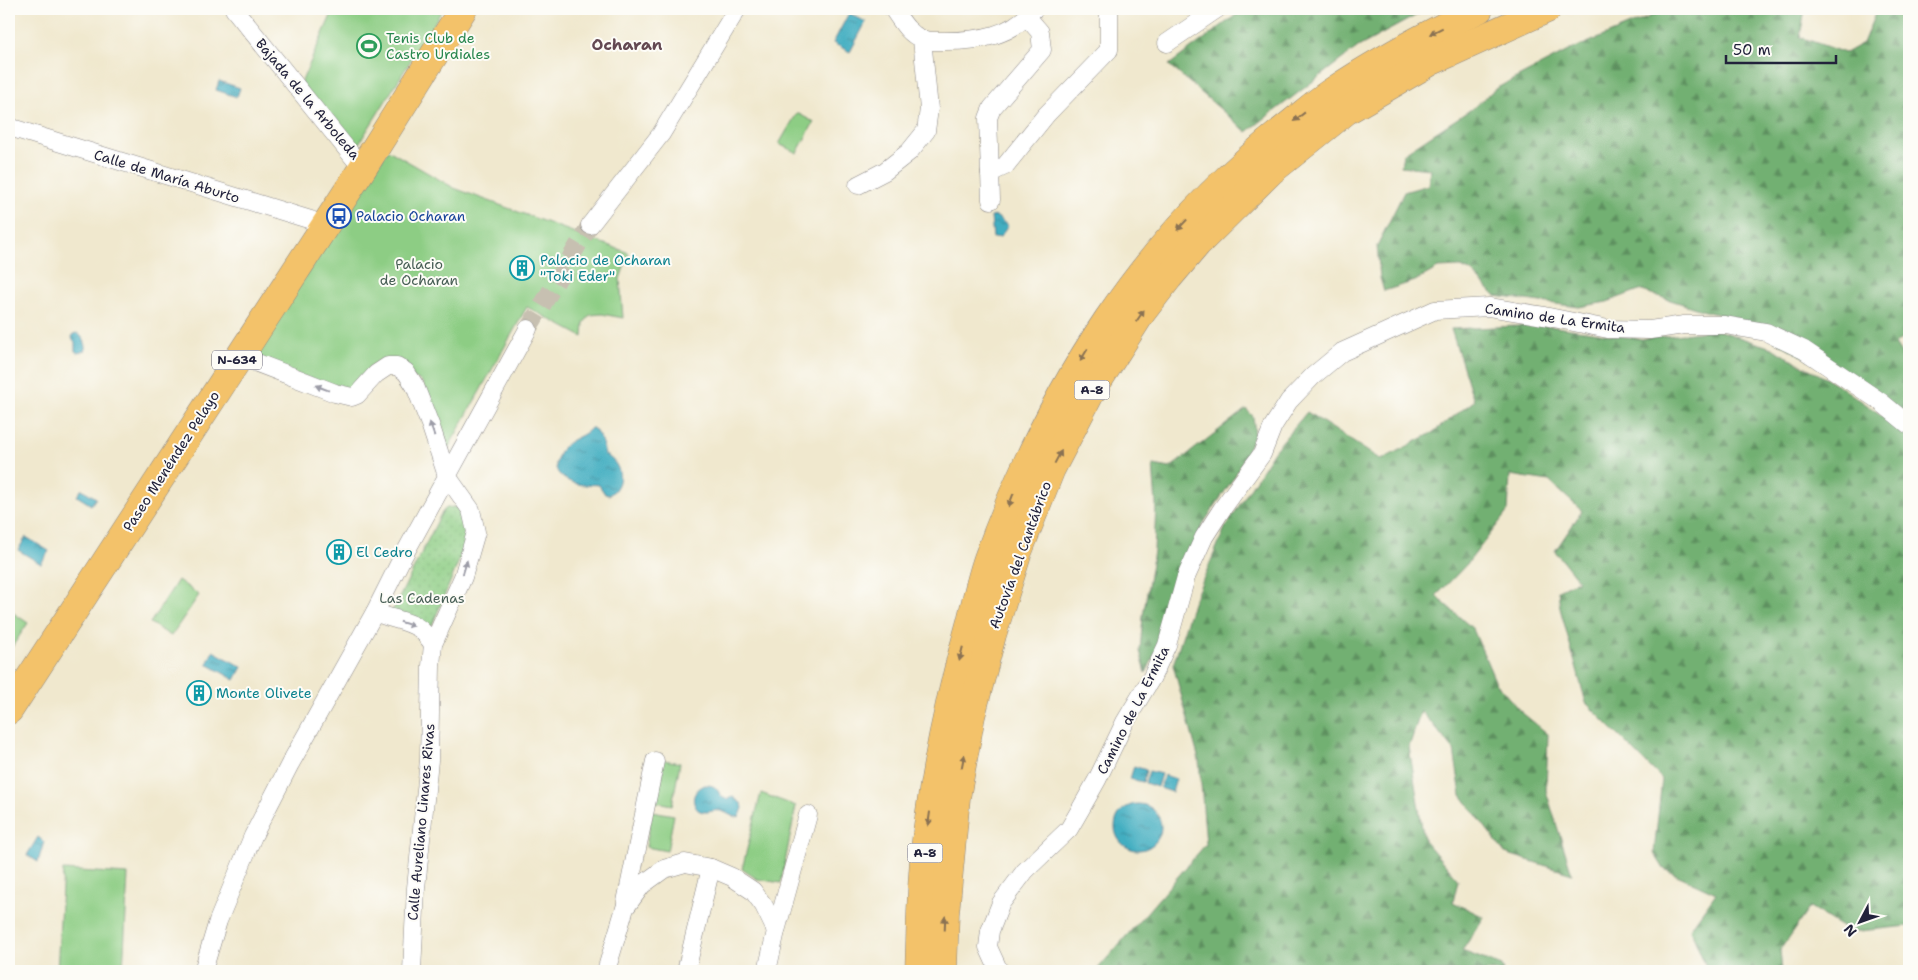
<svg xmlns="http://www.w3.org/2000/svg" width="1918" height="980" font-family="'Shantell Sans',sans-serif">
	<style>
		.green { fill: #8dcd84; stroke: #587860 }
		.forest { fill: url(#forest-firs); stroke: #4a6956 }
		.park { fill: url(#park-dots); stroke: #587860 }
		.water { fill: url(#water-ripples); stroke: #32687e }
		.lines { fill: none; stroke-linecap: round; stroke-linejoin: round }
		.street-tunnel { stroke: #c7c0b1; stroke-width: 18; stroke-dasharray: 18 9; stroke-linecap: butt }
		.street-casing { stroke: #898584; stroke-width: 19 }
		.highway-casing { stroke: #898584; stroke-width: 29 }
		.street { stroke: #fff; stroke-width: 18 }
		.highway { stroke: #f3c26a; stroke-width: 28 }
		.oneway { fill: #8a7252 }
		.oneway2 { fill: #9c9ca7 }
		.labels { text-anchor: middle; stroke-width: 4; stroke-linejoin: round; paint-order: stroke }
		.shield { fill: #fdfcf7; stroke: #646373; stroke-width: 1 }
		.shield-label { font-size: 12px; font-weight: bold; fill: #22223b }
		.leisure-label { font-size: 14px; fill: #27864d; stroke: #fdfcf7; text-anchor: start }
		.street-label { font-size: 14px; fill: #22223b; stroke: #fdfcf7 }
		.transit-label { font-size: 14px; fill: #164399; stroke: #fdfcf7; text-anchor: start }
		.culture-label { font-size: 14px; fill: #0d838f; stroke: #fdfcf7; text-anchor: start }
		.park-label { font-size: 14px; fill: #475e55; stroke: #fdfcf7 }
		.quarter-label { font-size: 16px; font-weight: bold; fill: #634852; stroke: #fdfcf7 }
	</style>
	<defs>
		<pattern id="forest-firs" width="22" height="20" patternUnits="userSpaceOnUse" patternTransform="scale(1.25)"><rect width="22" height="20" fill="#72b072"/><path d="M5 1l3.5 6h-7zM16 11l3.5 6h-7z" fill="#5d8f5f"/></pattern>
		<pattern id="park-dots" width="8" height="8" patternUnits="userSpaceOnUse" patternTransform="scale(1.25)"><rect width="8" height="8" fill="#8dcd84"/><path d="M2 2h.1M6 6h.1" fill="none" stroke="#79b073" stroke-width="1.8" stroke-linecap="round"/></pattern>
		<pattern id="water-ripples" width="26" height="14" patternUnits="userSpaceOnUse" patternTransform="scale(1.25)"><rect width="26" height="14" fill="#43aec1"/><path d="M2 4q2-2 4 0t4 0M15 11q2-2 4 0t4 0" fill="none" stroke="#388d9e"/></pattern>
	</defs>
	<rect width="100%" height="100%" fill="#fdfcf7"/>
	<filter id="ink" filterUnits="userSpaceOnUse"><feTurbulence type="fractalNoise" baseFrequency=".02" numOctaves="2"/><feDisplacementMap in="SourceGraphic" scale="10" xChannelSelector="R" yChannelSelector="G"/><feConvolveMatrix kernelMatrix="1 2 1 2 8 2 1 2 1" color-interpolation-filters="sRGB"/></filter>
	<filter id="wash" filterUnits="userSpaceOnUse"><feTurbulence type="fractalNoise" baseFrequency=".0096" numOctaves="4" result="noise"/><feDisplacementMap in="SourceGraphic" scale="20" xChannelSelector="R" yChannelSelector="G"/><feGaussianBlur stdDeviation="1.12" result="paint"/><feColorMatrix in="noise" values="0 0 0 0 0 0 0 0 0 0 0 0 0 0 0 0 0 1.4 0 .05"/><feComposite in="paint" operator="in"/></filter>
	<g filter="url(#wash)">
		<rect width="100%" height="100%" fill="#f0e8ce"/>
		<g class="green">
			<polygon points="334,9 443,9 358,145 345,139 301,83"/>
			<polygon points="797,113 814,122 797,153 779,144"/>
			<polygon points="388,150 454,188 629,253 620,279 623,318 602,314 590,315 584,323 583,337 527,307 447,450 422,382 384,360 369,368 352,391 260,363 255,353"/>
			<polygon points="178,580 199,595 171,636 150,623"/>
			<polygon points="9,610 28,623 10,650 9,650"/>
			<polygon points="659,759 680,763 672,805 651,801"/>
			<polygon points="761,793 796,806 781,883 757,879 742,869"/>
			<polygon points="652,811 674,815 667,851 646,847"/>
			<polygon points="63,870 128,874 123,971 57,971"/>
			<polygon points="141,965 178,968 178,971 141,971"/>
		</g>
		<g class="forest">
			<polygon points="1244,9 1428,9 1358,47 1247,132 1169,65"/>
			<polygon points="1668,9 1805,9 1800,37 1845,53 1863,43 1877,9 1909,9 1909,340 1901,339 1895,344 1905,360 1909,364 1909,418 1736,318 1708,312 1639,290 1607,302 1579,307 1495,296 1472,272 1461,267 1438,268 1415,281 1384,291 1380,278 1377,246 1404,192 1428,185 1430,169 1401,166 1403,154 1473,108 1495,89 1568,51"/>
			<polygon points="1541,325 1642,339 1717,330 1772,348 1838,385 1909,434 1909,926 1850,932 1810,907 1780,950 1782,971 1708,971 1690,929 1716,893 1664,869 1654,853 1662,779 1586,703 1560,608 1558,590 1578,580 1555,551 1582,511 1549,481 1510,475 1508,511 1467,564 1436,596 1473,629 1496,683 1520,711 1548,734 1546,791 1572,874 1505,853 1461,795 1454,750 1421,711 1409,747 1424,840 1458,880 1453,902 1484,917 1462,951 1502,966 1504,971 1096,971 1206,844 1199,760 1173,665 1193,603 1225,528 1274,451 1307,412 1381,460 1432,433 1474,401 1451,329"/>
			<polygon points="1246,409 1253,416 1255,434 1235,476 1203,524 1166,630 1146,673 1140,651 1143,616 1154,551 1156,504 1153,465 1170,468"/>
		</g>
		<polygon class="park" points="453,507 459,508 468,520 468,539 431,628 392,612 441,514 446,508"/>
		<g class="water">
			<polygon points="849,13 866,22 850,52 833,43"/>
			<polygon points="219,81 240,88 237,97 216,90"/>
			<polygon points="996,216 1008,226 1000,237 993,238 991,217"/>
			<path d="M 77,333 C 83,337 88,344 84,351 L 78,353 L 75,351 L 75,342 L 72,338 L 73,334 Z"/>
			<path d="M 591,428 L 593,428 C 601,437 603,444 605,455 C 621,462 626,484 609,495 L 605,494 L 599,485 C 594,484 589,485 584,485 C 572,484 554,477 556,463 C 558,454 562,448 568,443 C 577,436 583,437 591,428 Z"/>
			<polygon points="82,489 96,498 91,505 77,496"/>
			<polygon points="26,537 49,551 41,564 18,550"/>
			<polygon points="213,651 242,667 235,680 207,664"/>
			<polygon points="1134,766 1146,770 1143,782 1130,779"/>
			<polygon points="1149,771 1161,774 1157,787 1145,783"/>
			<polygon points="1164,775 1176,779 1172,792 1160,788"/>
			<path d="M 705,785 C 718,785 716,790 723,798 L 727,799 L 733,797 L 742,804 L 743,808 L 740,816 C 733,819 729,813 721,811 C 712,809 707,815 698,810 C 690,801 693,790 705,785 Z"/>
			<circle cx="1138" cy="827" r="23"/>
			<polygon points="38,837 44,842 38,862 27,855"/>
		</g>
	</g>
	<g filter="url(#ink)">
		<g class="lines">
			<polyline class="street-tunnel" points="528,329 590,225"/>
			<defs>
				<g id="street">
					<polyline points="234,9 354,158 364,166"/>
					<path d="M 893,9 C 901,20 908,34 922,39 C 929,42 938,41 945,41 C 980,41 1011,36 1034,9"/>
					<polyline points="1167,43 1217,9"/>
					<polyline points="9,127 311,220 323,227"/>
					<polyline points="990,173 1005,166 1046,115 1109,50 1109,9"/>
					<polyline points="858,185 885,171 909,152 926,131 929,109 922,39"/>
					<polyline points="991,200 988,118 992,108 1042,50 1040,32 1027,17"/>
					<polyline points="590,225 661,134 737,9"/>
					<polyline points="239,356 335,393 352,397 357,395 376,374 388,366 397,366 406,372 415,386 431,427 447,476 471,510 476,532 463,577 433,644 431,666 429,760 416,888 412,971"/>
					<path d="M 375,612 C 389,619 408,620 420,629 C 425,633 429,639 433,644"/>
					<polyline points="626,902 655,761"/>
					<polyline points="776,931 808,815"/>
					<polyline points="203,971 218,921 253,836 290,764 375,612 400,562 528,329"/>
					<polyline points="606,971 625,908 642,885 664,869 685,863 711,868 732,877 753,891 764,906 776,931 767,971"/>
					<polyline points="686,971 711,868"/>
					<polyline points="999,971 988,947 990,931 1001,903 1025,871 1069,829 1080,810 1097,780 1125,722 1152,677 1167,645 1186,577 1204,537 1222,509 1262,454 1273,426 1289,401 1313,376 1342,352 1435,310 1489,307 1544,316 1608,329 1650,330 1684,325 1725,325 1766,332 1804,350 1881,402 1909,425"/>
				</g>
				<g id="highway">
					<polyline points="9,710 364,166 463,9"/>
					<path d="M 919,971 C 921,920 921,868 929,818 C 938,751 953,685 971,621 C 976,600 981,578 988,558 C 1051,386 1143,240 1288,126 C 1302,115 1315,103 1330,93 C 1377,61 1428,34 1479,9"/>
					<polyline points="943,971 945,913 956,798 971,716 992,635 1018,552 1051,469 1091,392 1142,312 1169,277 1197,244 1271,171 1346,111 1432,61 1547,9"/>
				</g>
			</defs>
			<use href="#street" class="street-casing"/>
			<use href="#highway" class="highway-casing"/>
			<use href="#street" class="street"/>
			<use href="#highway" class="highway"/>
		</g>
		<defs><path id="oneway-solid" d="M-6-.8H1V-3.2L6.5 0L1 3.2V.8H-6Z" transform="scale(1.25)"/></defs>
		<g class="oneway">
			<use href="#oneway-solid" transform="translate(1436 31) rotate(153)"/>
			<use href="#oneway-solid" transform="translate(1299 117) rotate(142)"/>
			<use href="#oneway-solid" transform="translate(1182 225) rotate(133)"/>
			<use href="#oneway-solid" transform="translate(1140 316) rotate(-56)"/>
			<use href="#oneway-solid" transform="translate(1084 355) rotate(121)"/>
			<use href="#oneway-solid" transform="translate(1058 457) rotate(-62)"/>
			<use href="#oneway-solid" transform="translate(1011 500) rotate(111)"/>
			<use href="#oneway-solid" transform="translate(961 654) rotate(104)"/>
			<use href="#oneway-solid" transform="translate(963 761) rotate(-79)"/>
			<use href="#oneway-solid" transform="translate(929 819) rotate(98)"/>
			<use href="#oneway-solid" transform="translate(945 923) rotate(-88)"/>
		</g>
		<g class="oneway2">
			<use href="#oneway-solid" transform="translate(322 388) rotate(-159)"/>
			<use href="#oneway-solid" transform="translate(432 429) rotate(-109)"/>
			<use href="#oneway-solid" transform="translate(465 567) rotate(-73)"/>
			<use href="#oneway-solid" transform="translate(407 624) rotate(18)"/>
		</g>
	</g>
	<defs>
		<symbol id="stadium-ring" viewBox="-11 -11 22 22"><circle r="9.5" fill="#fdfcf7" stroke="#2e9e5b" stroke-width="1.5"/><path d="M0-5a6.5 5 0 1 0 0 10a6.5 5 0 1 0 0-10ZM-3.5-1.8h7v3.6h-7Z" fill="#2e9e5b"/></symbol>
		<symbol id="bus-ring" viewBox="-11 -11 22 22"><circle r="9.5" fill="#fdfcf7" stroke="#1a4fb4" stroke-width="1.5"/><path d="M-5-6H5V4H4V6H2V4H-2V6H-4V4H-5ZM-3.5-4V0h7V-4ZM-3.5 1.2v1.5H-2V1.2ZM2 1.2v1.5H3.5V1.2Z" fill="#1a4fb4"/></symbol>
		<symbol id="building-ring" viewBox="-11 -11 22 22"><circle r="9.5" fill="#fdfcf7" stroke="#0f9aa8" stroke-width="1.5"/><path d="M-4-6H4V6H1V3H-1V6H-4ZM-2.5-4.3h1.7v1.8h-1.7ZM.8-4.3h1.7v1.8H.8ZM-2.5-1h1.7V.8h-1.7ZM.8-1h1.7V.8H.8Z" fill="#0f9aa8"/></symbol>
	</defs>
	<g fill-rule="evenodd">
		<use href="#stadium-ring" x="355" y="32" width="28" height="28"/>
		<use href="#bus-ring" x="325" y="202" width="28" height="28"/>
		<use href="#building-ring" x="508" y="254" width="28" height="28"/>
		<use href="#building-ring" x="325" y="538" width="28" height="28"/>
		<use href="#building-ring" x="185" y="679" width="28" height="28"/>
	</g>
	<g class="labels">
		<g class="shield">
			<rect x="212" y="350.5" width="50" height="19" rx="4"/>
			<rect x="1074.5" y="380.5" width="35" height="19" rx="4"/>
			<rect x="907.5" y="843.5" width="35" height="19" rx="4"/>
		</g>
		<g class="shield-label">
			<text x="237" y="364">N-634</text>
			<text x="1092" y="394">A-8</text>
			<text x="925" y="857">A-8</text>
		</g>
		<g class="leisure-label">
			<text x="386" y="43">Tenis Club de<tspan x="386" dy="16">Castro Urdiales</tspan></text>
		</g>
		<g class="street-label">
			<text transform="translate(308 99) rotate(50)" y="5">Bajada de la Arboleda</text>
			<text transform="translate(167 176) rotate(17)" y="5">Calle de María Aburto</text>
			<text transform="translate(1555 318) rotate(8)" y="5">Camino de La Ermita</text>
			<text transform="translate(171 461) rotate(-57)" y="5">Paseo Menéndez Pelayo</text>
			<text transform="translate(1020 555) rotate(-70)" y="5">Autovía del Cantábrico</text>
			<text transform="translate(1133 710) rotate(-63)" y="5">Camino de La Ermita</text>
			<text transform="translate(421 822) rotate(-85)" y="5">Calle Aureliano Linares Rivas</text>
		</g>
		<g class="transit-label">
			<text x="356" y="221">Palacio Ocharan</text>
		</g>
		<g class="culture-label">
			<text x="540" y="265">Palacio de Ocharan<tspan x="540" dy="16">"Toki Eder"</tspan></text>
			<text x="356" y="557">El Cedro</text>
			<text x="216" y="698">Monte Olivete</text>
		</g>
		<g class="park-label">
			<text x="419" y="269">Palacio<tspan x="419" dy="16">de Ocharan</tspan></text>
			<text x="422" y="603">Las Cadenas</text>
		</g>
		<g class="quarter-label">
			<text x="627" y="50">Ocharan</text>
		</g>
	</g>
	<rect width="1918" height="980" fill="none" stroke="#fdfcf7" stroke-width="30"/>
	<g transform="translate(1860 922) rotate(229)" stroke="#fdfcf7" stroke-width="4" paint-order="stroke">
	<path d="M0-4L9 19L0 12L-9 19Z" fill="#22223b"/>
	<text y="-8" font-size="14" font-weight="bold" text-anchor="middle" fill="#22223b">N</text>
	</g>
	<path d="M1726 55v8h110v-8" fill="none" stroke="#22223b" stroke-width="2.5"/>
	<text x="1733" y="55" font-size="15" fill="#22223b" stroke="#fdfcf7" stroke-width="4" paint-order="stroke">50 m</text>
</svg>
